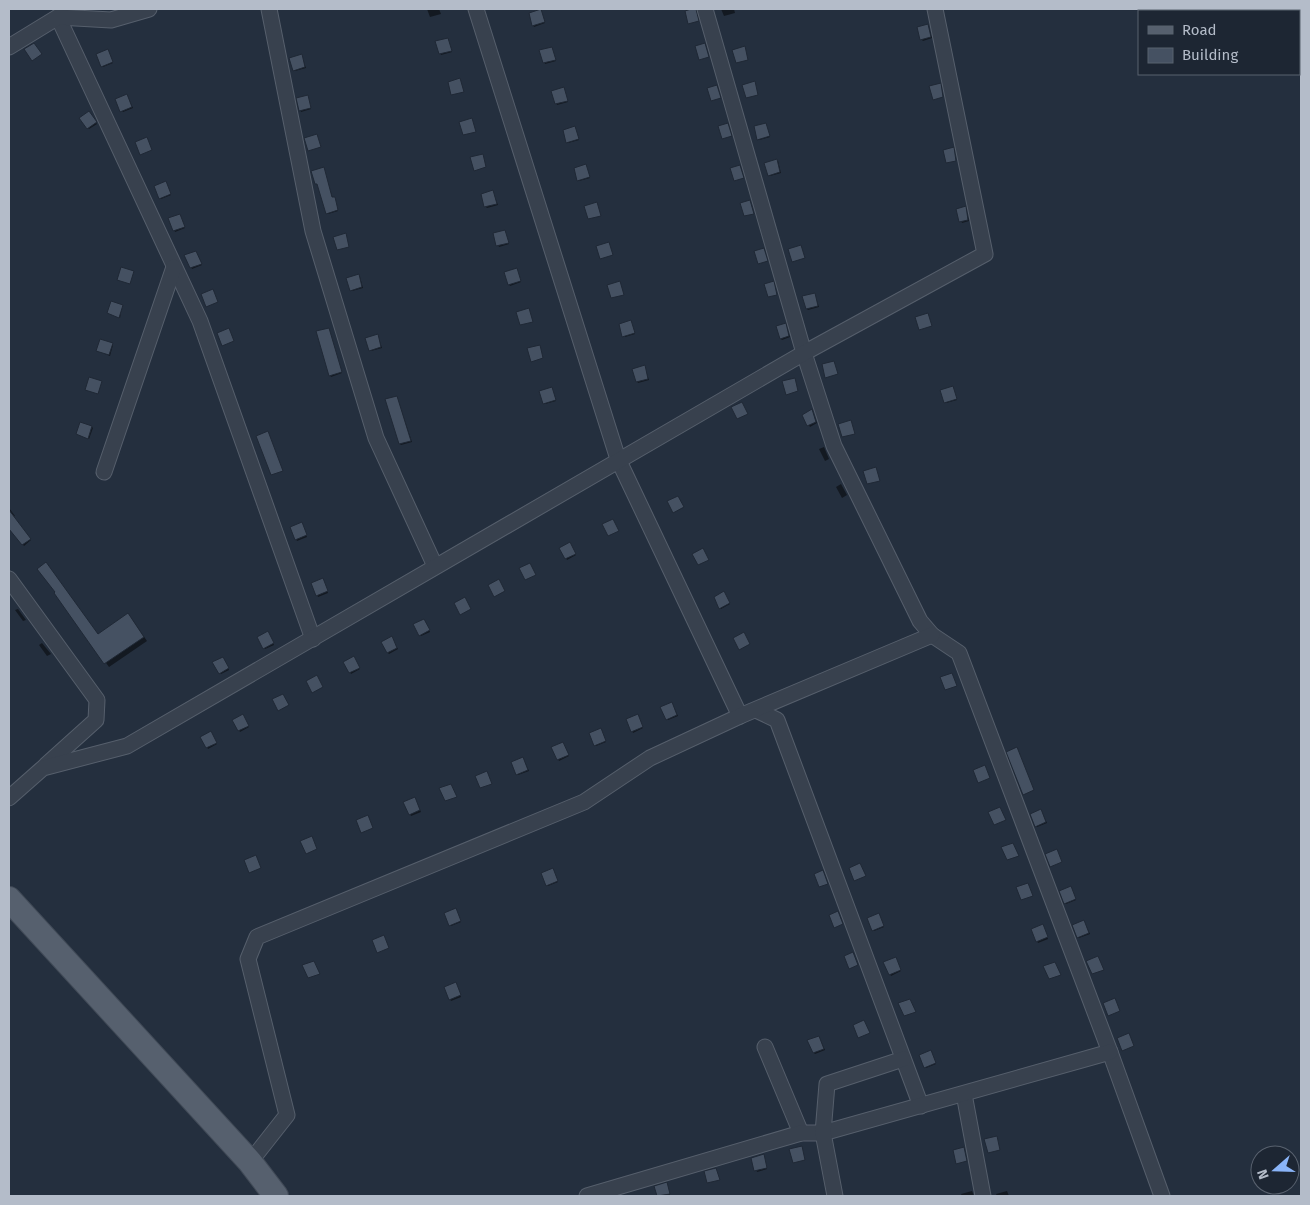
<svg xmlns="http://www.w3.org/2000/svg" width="1310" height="1205" font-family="'Fira Sans',sans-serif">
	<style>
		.shadow { fill: #0007 }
		.building { fill: #455162; stroke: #1f2835 }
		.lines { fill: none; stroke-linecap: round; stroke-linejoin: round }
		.minor-casing { stroke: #565f6c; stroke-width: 17 }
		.primary-casing { stroke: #414a57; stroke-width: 26 }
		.minor { stroke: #38414e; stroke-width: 15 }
		.primary { stroke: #56606e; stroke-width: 24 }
	</style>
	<rect width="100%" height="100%" fill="#242f3e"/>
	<g class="shadow">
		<polygon points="427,9 439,9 441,14 430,17"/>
		<polygon points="721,9 734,9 735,13 724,16"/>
		<polygon points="541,11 545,23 534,27 533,25"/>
		<polygon points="928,25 932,38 923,41 921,39"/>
		<polygon points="448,39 452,52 441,55 437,42"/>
		<polygon points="552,48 556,61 545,64 541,51"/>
		<polygon points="109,52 113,63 103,67 102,66"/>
		<polygon points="302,57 306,68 295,71 294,70"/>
		<polygon points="564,89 568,102 557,105 553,92"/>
		<polygon points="127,95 133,108 123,112 122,111"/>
		<polygon points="308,97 311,109 301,112 298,99"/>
		<polygon points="89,113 97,124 89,129 88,128"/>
		<polygon points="766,124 770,137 759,140 758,139"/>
		<polygon points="575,127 579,140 568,143 567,142"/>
		<polygon points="778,161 781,173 770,176 769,175"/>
		<polygon points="586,166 590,178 579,181 578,180"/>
		<polygon points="324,170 333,199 335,199 338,211 328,214 319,184 316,184"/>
		<polygon points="167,184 171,195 161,199 160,198"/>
		<polygon points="493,192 498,205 487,208 486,207"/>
		<polygon points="966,209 969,221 962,223 957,210"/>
		<polygon points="180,215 185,228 175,232 170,219"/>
		<polygon points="505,231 509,244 499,247 494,234"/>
		<polygon points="196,252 202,265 192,269 186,256"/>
		<polygon points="517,271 521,282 510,286 509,284"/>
		<polygon points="360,277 363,288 352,291 351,290"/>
		<polygon points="815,295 819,307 808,310 807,309"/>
		<polygon points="122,306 120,318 108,313"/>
		<polygon points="631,321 635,334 625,337 624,336"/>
		<polygon points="786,326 790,337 782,340 781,339"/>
		<polygon points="329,330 342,373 331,377 330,375"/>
		<polygon points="378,336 382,348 371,351 370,350"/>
		<polygon points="112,344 113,345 110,356 98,351"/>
		<polygon points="645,368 649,380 638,383 637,381"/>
		<polygon points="552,389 556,401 545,404 544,403"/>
		<polygon points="953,389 957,400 946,403 945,402"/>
		<polygon points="397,397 412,442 401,445 400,444"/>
		<polygon points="812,411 817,423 810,427 803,415"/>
		<polygon points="92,427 93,428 89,439 77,434"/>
		<polygon points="824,447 829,459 825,461 819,449"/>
		<polygon points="841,484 847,495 842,498 836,487"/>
		<polygon points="9,508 15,516 13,517 31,540 24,546 9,525"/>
		<polygon points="302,525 307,537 297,541 296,539"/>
		<polygon points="571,545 576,555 567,560 561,548"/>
		<polygon points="46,564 98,635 132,619 147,641 109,667 39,569"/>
		<polygon points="324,581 328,593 318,597 313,584"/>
		<polygon points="725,594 730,604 721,609 720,608"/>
		<polygon points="18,609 26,620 23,621 15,610"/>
		<polygon points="425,621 430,632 421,636 420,635"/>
		<polygon points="269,634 274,645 265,649 264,648"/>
		<polygon points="392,639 398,649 389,654 388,653"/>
		<polygon points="42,643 51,654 47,656 39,645"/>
		<polygon points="224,659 229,670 221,674 220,673"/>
		<polygon points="355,659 360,669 351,674 345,662"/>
		<polygon points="672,703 678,716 668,720 667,719"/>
		<polygon points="244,717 249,727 240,732 234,720"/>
		<polygon points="639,717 643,728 633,733 628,720"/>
		<polygon points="602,731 606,742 596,746 595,745"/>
		<polygon points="212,734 217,744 208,749 202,737"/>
		<polygon points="564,745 569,756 559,761 558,759"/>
		<polygon points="524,760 529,771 518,775 517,774"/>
		<polygon points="416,800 421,812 411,816 410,814"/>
		<polygon points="1042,812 1047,823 1037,827 1036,826"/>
		<polygon points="554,871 558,882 548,886 547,885"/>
		<polygon points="1072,889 1076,900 1066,904 1065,903"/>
		<polygon points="457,911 461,922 451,926 450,925"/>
		<polygon points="880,916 884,927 874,931 873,930"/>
		<polygon points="1085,923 1090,934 1079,938 1078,937"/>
		<polygon points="1043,927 1048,939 1038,943 1037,941"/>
		<polygon points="896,960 901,971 891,976 890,974"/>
		<polygon points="456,985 461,997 451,1001 450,999"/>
		<polygon points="819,1037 825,1050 815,1054 814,1053"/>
		<polygon points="932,1053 936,1064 926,1068 925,1067"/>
		<polygon points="764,1157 767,1169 757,1172 753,1158"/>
		<polygon points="667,1185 670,1195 658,1196 656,1187"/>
		<polygon points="972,1191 974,1196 962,1196 961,1194"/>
		<polygon points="1007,1191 1009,1196 997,1196 996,1194"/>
	</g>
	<g class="building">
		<polygon points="541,9 545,22 532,26 529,13"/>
		<polygon points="691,9 696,9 699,21 688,24 685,11"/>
		<polygon points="928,24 931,37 920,40 917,27"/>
		<polygon points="448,38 452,51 439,54 435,41"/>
		<polygon points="34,43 42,54 32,61 24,49"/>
		<polygon points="705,43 709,57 699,60 695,46"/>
		<polygon points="745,46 748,60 736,63 732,50"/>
		<polygon points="552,47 556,60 543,63 539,50"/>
		<polygon points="108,49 113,62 101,67 96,54"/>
		<polygon points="302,54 305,67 293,71 289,58"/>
		<polygon points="460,78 464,92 451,95 448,82"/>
		<polygon points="755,81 758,95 746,98 742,85"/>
		<polygon points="941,83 943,97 933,100 929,86"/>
		<polygon points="717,85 721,98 711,101 707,88"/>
		<polygon points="564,87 568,101 555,104 551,91"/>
		<polygon points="127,94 132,107 120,112 115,99"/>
		<polygon points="308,95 311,108 299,111 296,98"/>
		<polygon points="89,111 97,122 87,129 79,118"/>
		<polygon points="472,118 476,132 463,135 459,122"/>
		<polygon points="728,123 732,136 722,139 718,126"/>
		<polygon points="766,123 770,136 757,140 754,126"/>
		<polygon points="575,126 579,139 566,143 563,130"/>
		<polygon points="317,134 321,147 308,151 304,138"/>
		<polygon points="147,137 152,150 140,155 135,142"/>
		<polygon points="954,147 956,161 946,163 943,150"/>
		<polygon points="483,154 486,167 474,171 470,157"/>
		<polygon points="777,159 780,172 768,176 764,163"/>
		<polygon points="586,164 590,177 577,181 574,168"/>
		<polygon points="740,165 744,178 734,181 730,168"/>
		<polygon points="324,167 332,197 335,197 338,210 326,214 317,184 315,184 311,171"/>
		<polygon points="166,181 171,194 159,199 154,186"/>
		<polygon points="493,190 497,204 484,207 481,194"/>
		<polygon points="750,200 754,214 744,216 740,203"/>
		<polygon points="597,202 601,216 588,219 584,206"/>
		<polygon points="966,206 968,220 959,222 956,209"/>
		<polygon points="180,214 185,227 173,231 168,218"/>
		<polygon points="505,230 509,243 496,246 493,233"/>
		<polygon points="346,233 349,247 337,250 333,237"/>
		<polygon points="609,242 613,255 600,259 596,246"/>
		<polygon points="801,245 805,258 792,262 788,249"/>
		<polygon points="764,248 768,261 758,264 754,251"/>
		<polygon points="196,251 202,264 190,268 184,255"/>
		<polygon points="121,267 134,271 130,284 117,280"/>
		<polygon points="517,268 521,281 508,285 504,272"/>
		<polygon points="359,274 362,287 350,291 346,278"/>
		<polygon points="620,281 624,295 611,298 607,285"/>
		<polygon points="774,281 777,295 768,297 764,284"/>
		<polygon points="213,289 218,302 206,307 201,294"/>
		<polygon points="815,293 818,306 806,309 802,296"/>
		<polygon points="111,301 123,305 119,318 107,313"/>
		<polygon points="529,308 533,322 520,325 516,312"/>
		<polygon points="928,313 932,326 919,330 915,317"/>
		<polygon points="631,320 635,333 622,337 619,324"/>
		<polygon points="786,323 789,336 780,339 776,326"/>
		<polygon points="229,328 234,341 222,346 217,333"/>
		<polygon points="329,328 342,372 329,376 316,331"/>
		<polygon points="378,334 381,347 369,351 365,338"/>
		<polygon points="100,339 113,343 109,355 96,351"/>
		<polygon points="540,345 543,358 531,362 527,348"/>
		<polygon points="834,361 838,374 825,378 822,364"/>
		<polygon points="645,365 648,379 636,382 632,369"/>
		<polygon points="89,377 102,381 98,394 85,390"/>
		<polygon points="795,378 798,391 786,395 782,381"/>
		<polygon points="953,386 957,399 944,403 940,390"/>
		<polygon points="552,387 556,400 543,404 539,391"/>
		<polygon points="397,396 411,441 399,444 385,399"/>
		<polygon points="742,402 748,414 737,419 731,407"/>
		<polygon points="812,409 816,422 807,426 802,415"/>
		<polygon points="851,420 855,434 842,437 838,424"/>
		<polygon points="80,422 92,426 88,439 76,434"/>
		<polygon points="268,431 283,471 271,475 256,436"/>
		<polygon points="876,467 880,481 867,484 863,471"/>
		<polygon points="678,496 684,507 673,513 667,501"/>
		<polygon points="9,510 31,539 22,545 9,529"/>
		<polygon points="613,519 619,531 608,536 602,524"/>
		<polygon points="302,522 307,535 295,540 290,527"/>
		<polygon points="570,542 576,554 565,559 559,548"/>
		<polygon points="703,548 709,560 698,565 692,554"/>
		<polygon points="46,562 98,634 128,613 144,637 104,664 54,593 55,592 37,569"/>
		<polygon points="530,563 536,575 525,580 519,568"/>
		<polygon points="323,578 328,591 316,596 311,583"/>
		<polygon points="499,579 505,591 494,597 488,585"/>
		<polygon points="724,591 730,603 719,609 714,597"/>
		<polygon points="465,597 471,609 460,615 454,603"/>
		<polygon points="424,619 430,630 419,636 413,624"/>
		<polygon points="268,631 274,643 263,649 257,637"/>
		<polygon points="744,632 750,644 739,650 733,638"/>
		<polygon points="392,636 397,648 387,653 381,642"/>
		<polygon points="354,656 360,668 349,673 343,662"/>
		<polygon points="223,657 229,668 219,674 212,662"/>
		<polygon points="952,673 957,686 945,690 940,677"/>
		<polygon points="317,675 323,687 312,693 306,681"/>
		<polygon points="283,694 289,705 278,711 272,699"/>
		<polygon points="672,702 677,715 666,720 660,707"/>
		<polygon points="243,714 249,726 238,731 232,720"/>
		<polygon points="638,714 643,727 631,732 626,719"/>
		<polygon points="601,728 606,741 594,746 589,733"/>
		<polygon points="211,731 217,743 206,748 200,737"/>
		<polygon points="563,742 569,755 557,760 551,747"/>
		<polygon points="1017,747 1034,790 1023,795 1006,752"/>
		<polygon points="523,757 528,770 516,775 511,762"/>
		<polygon points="985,765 990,778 978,783 973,770"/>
		<polygon points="487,771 492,784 480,788 475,776"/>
		<polygon points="451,784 457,797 445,801 439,788"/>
		<polygon points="415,797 420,810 409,815 403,802"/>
		<polygon points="1000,807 1006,820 994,825 988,812"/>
		<polygon points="1041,809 1046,822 1035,827 1030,814"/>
		<polygon points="368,815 373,828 361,833 356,820"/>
		<polygon points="312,836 317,849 306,854 300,841"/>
		<polygon points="1013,843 1019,856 1007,860 1001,847"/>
		<polygon points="1057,849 1062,862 1050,867 1045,854"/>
		<polygon points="256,855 261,868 249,873 244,860"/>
		<polygon points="860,863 866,876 854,881 849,868"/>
		<polygon points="553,868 558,881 546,886 541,873"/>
		<polygon points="823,870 828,884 819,887 814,874"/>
		<polygon points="1028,883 1033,896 1021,900 1016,887"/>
		<polygon points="1071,886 1076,899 1064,904 1059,891"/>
		<polygon points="456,908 461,921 449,926 444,913"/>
		<polygon points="838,911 843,924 834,928 829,915"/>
		<polygon points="879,913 884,926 872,931 867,918"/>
		<polygon points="1084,920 1089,933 1077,938 1072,925"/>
		<polygon points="1043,924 1048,937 1036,942 1031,929"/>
		<polygon points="384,935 389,948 377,953 372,940"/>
		<polygon points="853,952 858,965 849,969 844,956"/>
		<polygon points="1098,956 1104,970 1092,974 1086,961"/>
		<polygon points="896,957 901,970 889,975 883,962"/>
		<polygon points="314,961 320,974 308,978 302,965"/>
		<polygon points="1055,962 1061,975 1049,979 1043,966"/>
		<polygon points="456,982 461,995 449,1000 444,987"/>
		<polygon points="1115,998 1120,1011 1108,1016 1103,1003"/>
		<polygon points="910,999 916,1012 904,1016 898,1003"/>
		<polygon points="864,1020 870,1033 858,1038 853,1025"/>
		<polygon points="1129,1033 1134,1046 1122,1051 1117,1038"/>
		<polygon points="819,1036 824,1049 813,1053 807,1040"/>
		<polygon points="931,1050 936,1063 924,1068 919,1055"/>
		<polygon points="997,1136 1000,1150 988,1153 984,1139"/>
		<polygon points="802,1146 805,1160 793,1163 789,1149"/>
		<polygon points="964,1147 967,1161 956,1164 953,1150"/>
		<polygon points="764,1154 767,1168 754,1171 751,1158"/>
		<polygon points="716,1168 720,1180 707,1183 704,1171"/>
		<polygon points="667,1182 670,1194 657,1196 654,1186"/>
	</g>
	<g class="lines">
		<defs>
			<g id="minor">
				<polyline points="269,9 313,231 376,438 435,566"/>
				<polyline points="476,9 618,459 740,716"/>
				<polyline points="705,9 804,353 834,446 920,621 932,635 959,653 1110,1052 1162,1196"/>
				<polyline points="58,17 200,321 313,639"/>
				<polyline points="9,47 58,17 111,20 149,9"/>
				<polyline points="104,472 174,267"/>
				<polyline points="9,579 97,700 96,720 46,765"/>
				<polyline points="756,710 777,720 921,1106"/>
				<polyline points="9,798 43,768 127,746 804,353 985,254 935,9"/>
				<polyline points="765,1047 801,1133"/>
				<polyline points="964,1094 983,1196"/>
				<polyline points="250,1162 287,1115 248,959 257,937 584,802 650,758 740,716 932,635"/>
				<polyline points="587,1196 801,1133 823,1133 1110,1052"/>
				<polyline points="835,1196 823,1133 827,1084 903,1059"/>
			</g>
			<polyline id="primary" points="9,899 250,1162 276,1196"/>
		</defs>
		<use href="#minor" class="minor-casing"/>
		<use href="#primary" class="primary-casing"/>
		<use href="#minor" class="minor"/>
		<use href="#primary" class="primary"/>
	</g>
	<rect width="1310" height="1205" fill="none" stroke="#b4bcc9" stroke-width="20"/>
	<rect x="1138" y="10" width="162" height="65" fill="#1d2633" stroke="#59626f"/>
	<rect x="1148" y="26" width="25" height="8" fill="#56606e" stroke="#59626f"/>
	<text x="1182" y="35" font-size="15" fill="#b4bcc9">Road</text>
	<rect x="1148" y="48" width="25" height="15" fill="#455162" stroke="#59626f"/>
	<text x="1182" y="60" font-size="15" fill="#b4bcc9">Building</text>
	<g transform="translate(1275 1170) rotate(250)"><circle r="24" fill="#1d2633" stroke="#59626f"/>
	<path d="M0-4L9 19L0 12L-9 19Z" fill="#8ab4f8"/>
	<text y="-8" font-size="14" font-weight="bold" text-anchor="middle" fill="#b4bcc9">N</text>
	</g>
</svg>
